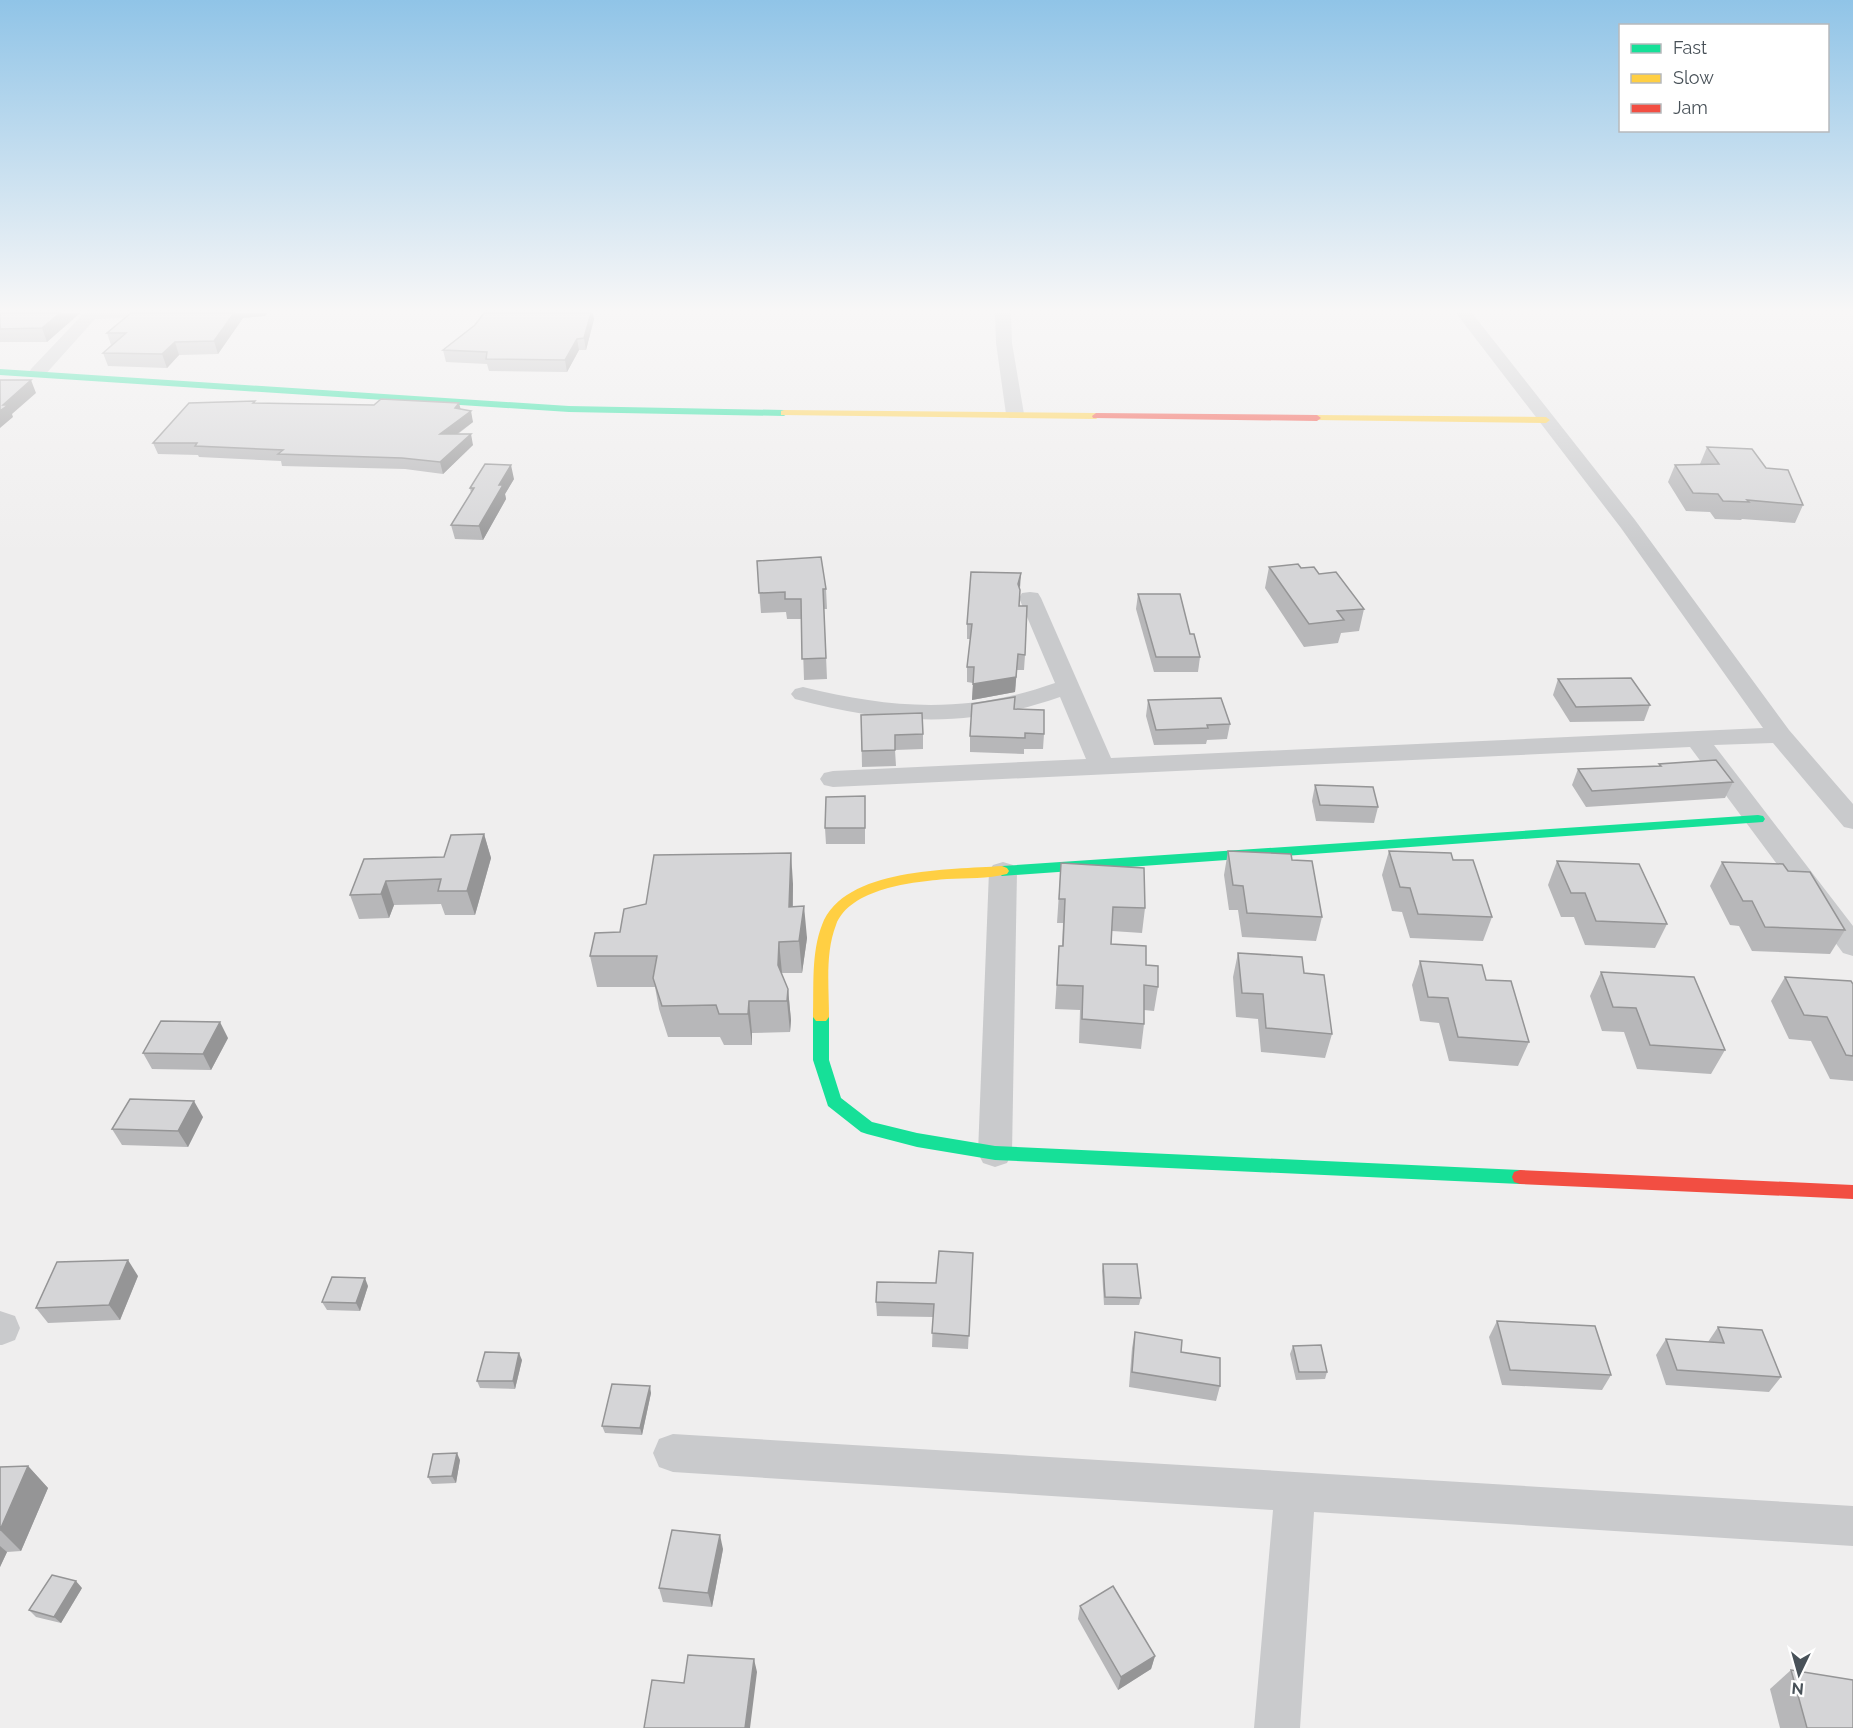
<svg xmlns="http://www.w3.org/2000/svg" width="1853" height="1728" font-family="Raleway,sans-serif">
	<style>
		.lines { fill: none; stroke-linecap: round; stroke-linejoin: round }
		.street { fill: #c9cacc; fill-rule: evenodd }
		.fast { fill: #16e098; fill-rule: evenodd }
		.slow { fill: #ffcf43; fill-rule: evenodd }
		.jam { fill: #f24e42; fill-rule: evenodd }
		.wall { fill: #b7b7b9 }
		.shaded-wall { fill: #959596 }
		.building { fill: #d5d5d7; stroke: #959596; stroke-width: 1.5 }
	</style>
	<rect width="100%" height="100%" fill="#efeeee"/>
	<g class="lines">
		<g class="street">
			<polygon points="84,313 137,313 129,318 95,319 43,377 31,377 29,373 31,369"/>
			<polygon points="995,313 1011,313 1012,343 1024,414 1021,418 1009,418 1006,414 996,343"/>
			<path d="M 1456,313 L 1472,313 L 1635,520 L 1789,730 L 1853,804 L 1853,829 L 1844,827 L 1773,743 L 1714,745 L 1853,926 L 1853,956 L 1843,953 L 1690,747 L 833,787 L 824,785 L 820,779 L 824,773 L 833,771 L 1086,759 L 1060,697 C 969,729 887,724 795,699 L 791,694 L 795,689 L 803,687 C 892,709 967,714 1055,683 L 1019,598 L 1022,593 L 1030,592 L 1038,593 L 1041,598 L 1111,758 L 1763,728 L 1621,528 Z"/>
			<polygon points="1003,862 1013,865 1017,871 1012,1153 1007,1163 995,1167 983,1163 978,1153 989,871 993,865"/>
			<polygon points="0,1311 15,1316 20,1328 15,1340 2,1345 0,1345"/>
			<polygon points="673,1434 1853,1506 1853,1546 1314,1512 1300,1728 1254,1728 1273,1510 673,1472 659,1467 653,1453 659,1439"/>
		</g>
		<g class="fast">
			<polygon points="0,369 569,406 784,410 788,413 784,416 569,412 0,375"/>
			<polygon points="1758,815 1763,816 1765,819 1763,822 1002,876 995,871 1002,866"/>
			<polygon points="821,1011 826,1013 829,1017 829,1060 841,1098 872,1122 917,1133 995,1146 1520,1170 1526,1172 1528,1177 1526,1182 1520,1184 995,1160 917,1147 867,1134 861,1132 828,1106 813,1060 813,1017 816,1013"/>
		</g>
		<g class="slow">
			<polygon points="784,410 1096,413 1100,416 1096,419 781,415 781,411"/>
			<polygon points="1317,415 1546,417 1550,420 1546,423 1314,420 1314,416"/>
			<path d="M 1002,866 L 1007,868 L 1009,871 L 1007,874 C 988,879 966,878 947,879 C 913,882 850,888 836,925 C 825,953 829,987 829,1017 L 826,1021 L 816,1021 L 813,1017 C 814,987 811,953 822,925 C 844,867 950,870 1002,866 Z"/>
		</g>
		<g class="jam">
			<polygon points="1096,413 1317,415 1321,418 1317,421 1093,418 1092,416"/>
			<polygon points="1520,1170 1853,1185 1853,1199 1520,1184 1514,1182 1512,1177 1514,1172"/>
		</g>
	</g>
	<g class="wall">
		<polygon points="0,313 80,313 47,342 0,342"/>
		<polygon points="131,313 267,313 265,316 243,318 218,354 179,355 167,368 108,366 103,353 111,345 107,333"/>
		<polygon points="484,313 593,313 594,319 586,350 579,350 567,372 489,371 487,364 446,362 443,350 475,325"/>
		<polygon points="255,403 460,409 473,422 458,434 473,445 443,474 405,469 282,466 281,461 199,457 198,455 158,454 153,443"/>
		<polygon points="1707,447 1766,468 1803,505 1795,523 1742,519 1741,520 1715,519 1710,512 1686,511 1668,482 1675,465 1700,464"/>
		<polygon points="514,479 505,494 506,499 483,540 455,539 451,525 471,493 470,488"/>
		<polygon points="757,561 826,589 827,609 824,609 827,679 804,680 802,619 787,619 786,612 761,613"/>
		<polygon points="1269,567 1301,568 1319,574 1364,609 1359,631 1341,633 1338,643 1304,647 1265,588"/>
		<polygon points="1020,589 1019,606 1025,655 1024,670 1017,670 1015,692 972,700 973,683 967,682 967,667 970,639 967,639 967,624"/>
		<polygon points="1138,594 1190,634 1200,657 1198,672 1154,672 1136,609"/>
		<polygon points="1558,679 1650,705 1644,721 1570,722 1553,695"/>
		<polygon points="1148,700 1230,724 1227,739 1207,740 1206,744 1154,745 1146,716"/>
		<polygon points="1014,709 1044,734 1043,749 1024,749 1024,754 970,752 970,736"/>
		<polygon points="861,715 923,734 923,749 895,750 896,766 862,767"/>
		<polygon points="1659,764 1733,782 1725,798 1586,807 1572,785 1578,769 1659,766"/>
		<polygon points="1315,785 1378,807 1374,823 1316,821 1312,801"/>
		<polygon points="865,796 865,844 826,844 825,828"/>
		<polygon points="484,834 491,858 475,915 445,915 441,904 394,905 389,918 359,919 350,895 444,857"/>
		<polygon points="1228,851 1292,860 1322,917 1316,941 1242,937 1238,910 1229,910 1224,875"/>
		<polygon points="1389,851 1492,917 1483,941 1410,938 1402,912 1392,911 1382,875"/>
		<polygon points="1557,861 1667,924 1655,948 1585,945 1574,917 1561,917 1548,885"/>
		<polygon points="1722,862 1788,871 1845,930 1830,954 1752,951 1739,926 1730,925 1710,886"/>
		<polygon points="1061,863 1145,908 1142,933 1112,931 1111,944 1146,965 1158,987 1154,1011 1144,1010 1144,1024 1141,1049 1079,1043 1080,1010 1055,1009 1059,946 1062,946 1063,923 1057,923"/>
		<polygon points="793,884 793,907 807,938 802,973 782,973 782,976 788,989 791,1020 790,1032 752,1033 752,1045 724,1045 720,1037 668,1037 659,1009 655,987 597,987 590,956 620,932"/>
		<polygon points="1238,953 1332,1034 1325,1058 1261,1052 1258,1019 1236,1017 1233,977"/>
		<polygon points="1420,961 1486,980 1529,1042 1518,1066 1449,1061 1439,1023 1420,1021 1412,985"/>
		<polygon points="1601,972 1725,1050 1711,1074 1637,1069 1624,1032 1602,1031 1590,996"/>
		<polygon points="1785,977 1853,984 1853,1081 1830,1079 1811,1041 1789,1039 1771,1001"/>
		<polygon points="228,1038 211,1070 152,1069 143,1053"/>
		<polygon points="203,1117 188,1147 122,1145 112,1129"/>
		<polygon points="973,1253 968,1349 932,1347 933,1317 877,1316 876,1302 936,1283"/>
		<polygon points="1103,1264 1141,1298 1139,1305 1104,1305 1102,1271"/>
		<polygon points="138,1276 120,1320 48,1323 36,1308"/>
		<polygon points="368,1286 360,1311 327,1310 322,1302"/>
		<polygon points="1497,1321 1611,1375 1602,1390 1502,1385 1489,1337"/>
		<polygon points="1718,1327 1781,1377 1769,1392 1666,1385 1656,1355 1666,1339 1708,1342"/>
		<polygon points="1135,1332 1181,1352 1220,1386 1216,1401 1129,1387 1132,1348"/>
		<polygon points="1293,1346 1327,1372 1325,1379 1296,1380 1290,1354"/>
		<polygon points="522,1360 515,1389 480,1388 477,1381"/>
		<polygon points="651,1393 642,1435 605,1433 602,1426"/>
		<polygon points="460,1460 456,1483 432,1484 428,1477"/>
		<polygon points="28,1466 48,1488 21,1551 7,1552 0,1567 0,1467"/>
		<polygon points="723,1549 712,1607 663,1602 659,1588"/>
		<polygon points="82,1588 61,1623 36,1617 29,1610"/>
		<polygon points="1080,1606 1155,1656 1151,1669 1118,1690 1078,1619"/>
		<polygon points="1791,1670 1853,1728 1780,1728 1770,1689"/>
	</g>
	<g class="shaded-wall">
		<polygon points="60,313 80,313 47,342 42,328"/>
		<polygon points="234,313 267,313 265,316 243,318 218,354 214,341"/>
		<polygon points="591,313 593,313 594,319 586,350 584,338"/>
		<polygon points="577,339 579,350 567,372 565,360"/>
		<polygon points="175,342 179,355 167,368 162,354"/>
		<polygon points="31,380 36,393 12,414 13,417 0,428 0,411 3,405"/>
		<polygon points="459,403 462,414 455,408"/>
		<polygon points="471,411 473,422 442,445 440,434"/>
		<polygon points="471,434 473,445 443,474 440,462"/>
		<polygon points="511,465 514,479 505,494 506,499 483,540 479,526 499,485"/>
		<polygon points="1021,573 1020,588 1018,584"/>
		<polygon points="1018,654 1015,692 972,700 973,684"/>
		<polygon points="484,834 491,858 475,915 467,891"/>
		<polygon points="791,853 793,884 792,938 789,907"/>
		<polygon points="386,881 394,905 389,918 381,894"/>
		<polygon points="804,906 807,938 802,973 799,941"/>
		<polygon points="779,942 782,973 781,997 778,965"/>
		<polygon points="788,989 791,1020 790,1032 787,1001"/>
		<polygon points="749,1001 752,1033 752,1045 748,1014"/>
		<polygon points="220,1022 228,1038 211,1070 203,1054"/>
		<polygon points="194,1101 203,1117 188,1147 178,1131"/>
		<polygon points="128,1260 138,1276 120,1320 109,1305"/>
		<polygon points="365,1278 368,1286 360,1311 356,1303"/>
		<polygon points="519,1353 522,1360 515,1389 513,1381"/>
		<polygon points="650,1386 651,1393 642,1435 640,1428"/>
		<polygon points="457,1453 460,1460 456,1483 452,1476"/>
		<polygon points="28,1466 48,1488 21,1551 0,1530"/>
		<polygon points="720,1535 723,1549 712,1607 708,1593"/>
		<polygon points="0,1546 7,1552 0,1567"/>
		<polygon points="76,1581 82,1588 61,1623 54,1617"/>
		<polygon points="1155,1656 1151,1669 1118,1690 1121,1677"/>
		<polygon points="754,1659 757,1672 750,1728 745,1728"/>
	</g>
	<g class="building">
		<polygon points="0,313 60,313 42,328 0,329"/>
		<polygon points="131,313 234,313 214,341 175,342 162,354 103,353 126,333 107,333"/>
		<polygon points="484,313 591,313 584,338 577,339 565,360 486,359 487,352 443,350 475,325"/>
		<polygon points="0,380 31,380 3,405 8,405 0,411"/>
		<polygon points="381,399 459,403 455,408 471,411 440,434 471,434 440,462 402,458 278,454 283,450 195,446 197,443 153,443 189,403 255,401 253,403 374,405"/>
		<polygon points="1707,447 1752,449 1766,468 1788,470 1803,505 1747,500 1749,502 1723,501 1718,494 1693,493 1675,465 1719,464"/>
		<polygon points="485,464 511,465 499,485 503,485 479,526 451,525 474,488 470,488"/>
		<polygon points="821,557 826,589 823,589 826,658 802,659 801,599 785,599 785,592 759,593 757,561"/>
		<polygon points="1298,564 1301,568 1314,567 1319,574 1336,572 1364,609 1337,611 1344,620 1309,624 1269,567"/>
		<polygon points="971,572 1021,573 1018,584 1020,590 1019,606 1027,606 1025,655 1018,654 1016,677 973,684 974,667 967,667 972,624 967,624"/>
		<polygon points="1138,594 1180,594 1190,634 1194,634 1200,657 1156,657"/>
		<polygon points="1631,678 1650,705 1576,707 1558,679"/>
		<polygon points="1015,697 1014,709 1044,710 1044,734 1025,733 1025,738 970,736 972,704"/>
		<polygon points="1221,698 1230,724 1207,725 1208,728 1156,730 1148,700"/>
		<polygon points="922,713 923,734 895,735 895,750 862,751 861,715"/>
		<polygon points="1716,760 1733,782 1592,791 1578,769 1661,766 1659,764"/>
		<polygon points="1315,785 1373,787 1378,807 1320,805"/>
		<polygon points="865,796 865,828 825,828 826,797"/>
		<polygon points="484,834 467,891 438,891 441,879 386,881 381,894 350,895 364,859 444,857 451,835"/>
		<polygon points="1228,851 1291,854 1292,860 1312,861 1322,917 1247,913 1243,886 1233,885"/>
		<polygon points="1389,851 1451,853 1453,860 1473,860 1492,917 1418,914 1410,888 1400,887"/>
		<polygon points="791,853 789,907 804,906 799,941 779,942 778,965 788,989 787,1001 749,1001 748,1014 719,1014 716,1005 662,1006 653,978 657,956 590,956 595,933 620,932 624,909 646,904 654,855"/>
		<polygon points="1557,861 1639,864 1667,924 1596,921 1585,893 1571,893"/>
		<polygon points="1722,862 1783,864 1788,871 1810,872 1845,930 1765,927 1752,901 1743,901"/>
		<polygon points="1061,863 1144,868 1145,908 1113,907 1111,944 1146,946 1146,965 1158,966 1158,987 1144,985 1144,1024 1082,1019 1083,986 1057,985 1059,946 1063,946 1065,899 1059,899"/>
		<polygon points="1238,953 1302,957 1304,973 1324,975 1332,1034 1266,1028 1263,994 1242,993"/>
		<polygon points="1420,961 1482,965 1486,980 1511,981 1529,1042 1458,1037 1448,998 1428,997"/>
		<polygon points="1601,972 1694,977 1725,1050 1650,1045 1636,1008 1613,1007"/>
		<polygon points="1785,977 1851,981 1853,984 1853,1056 1846,1055 1827,1017 1804,1015"/>
		<polygon points="161,1021 220,1022 203,1054 143,1053"/>
		<polygon points="130,1099 194,1101 178,1131 112,1129"/>
		<polygon points="939,1251 973,1253 969,1336 932,1333 934,1304 876,1302 877,1282 936,1283"/>
		<polygon points="128,1260 109,1305 36,1308 57,1262"/>
		<polygon points="1103,1264 1137,1264 1141,1298 1105,1297"/>
		<polygon points="332,1277 365,1278 356,1303 322,1302"/>
		<polygon points="1497,1321 1595,1326 1611,1375 1510,1370"/>
		<polygon points="1718,1327 1762,1330 1781,1377 1677,1370 1666,1339 1724,1343"/>
		<polygon points="1135,1332 1182,1340 1181,1352 1220,1358 1220,1386 1132,1372"/>
		<polygon points="1321,1345 1327,1372 1299,1372 1293,1346"/>
		<polygon points="485,1352 519,1353 513,1381 477,1381"/>
		<polygon points="612,1384 650,1386 640,1428 602,1426"/>
		<polygon points="457,1453 452,1476 428,1477 433,1454"/>
		<polygon points="28,1466 0,1530 0,1531 0,1467"/>
		<polygon points="672,1530 720,1535 708,1593 659,1588"/>
		<polygon points="52,1575 76,1581 54,1617 29,1610"/>
		<polygon points="1113,1586 1155,1656 1121,1677 1080,1606"/>
		<polygon points="688,1655 754,1659 745,1728 644,1728 652,1680 684,1683"/>
		<polygon points="1791,1670 1853,1680 1853,1728 1807,1728"/>
	</g>
	<linearGradient id="sky" x2="0" y2="1"><stop stop-color="#90c4e7"/><stop offset="0.56" stop-color="#f8f7f7"/><stop offset="1" stop-color="#f8f7f7" stop-opacity="0"/></linearGradient>
	<rect width="1853" height="555" fill="url(#sky)"/>
	<rect x="1619" y="24" width="210" height="108" fill="#ffffff" stroke="#b6b9bc" stroke-width="1.5"/>
	<rect x="1631" y="44" width="30" height="9" fill="#16e098" stroke="#b6b9bc" stroke-width="1.5"/>
	<text x="1673" y="54" font-size="18" fill="#485158">Fast</text>
	<rect x="1631" y="74" width="30" height="9" fill="#ffcf43" stroke="#b6b9bc" stroke-width="1.5"/>
	<text x="1673" y="84" font-size="18" fill="#485158">Slow</text>
	<rect x="1631" y="104" width="30" height="9" fill="#f24e42" stroke="#b6b9bc" stroke-width="1.5"/>
	<text x="1673" y="114" font-size="18" fill="#485158">Jam</text>
	<g transform="translate(1799 1674) rotate(185)" stroke="#ffffff" stroke-width="4.5" paint-order="stroke">
	<path d="M0-4.5L10 22L0 15L-10 22Z" fill="#485158"/>
	<text y="-9" font-size="16" font-weight="bold" text-anchor="middle" fill="#485158">N</text>
	</g>
</svg>
